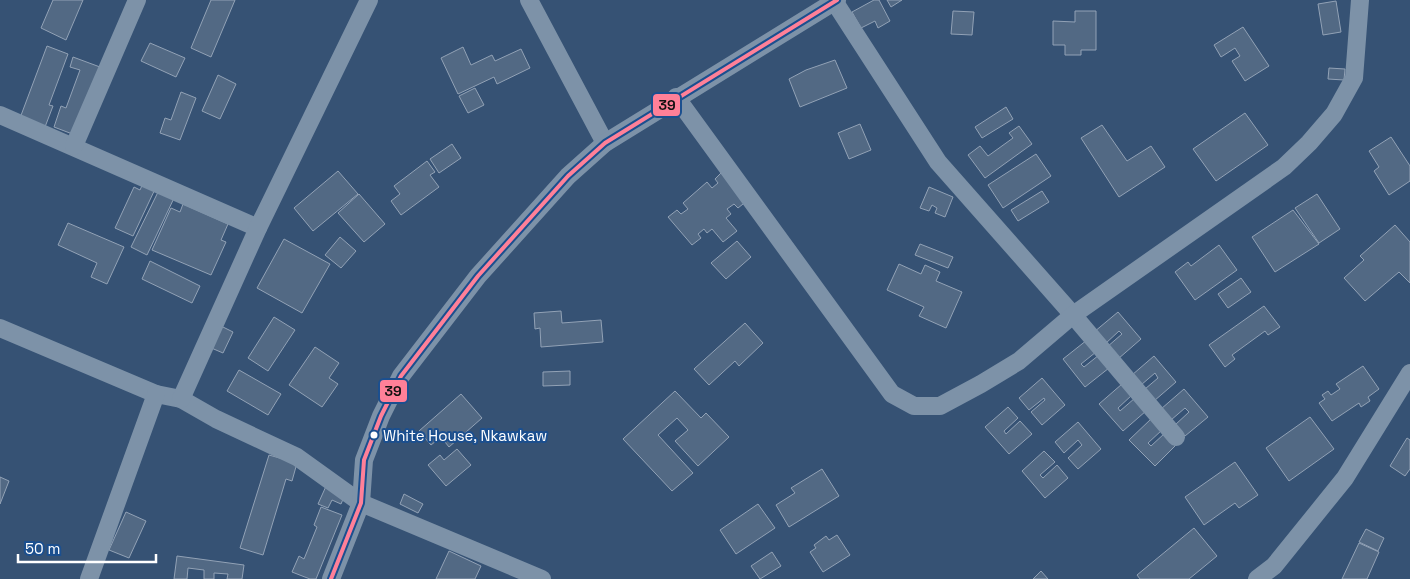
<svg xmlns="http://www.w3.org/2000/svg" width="1410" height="579" font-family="'Space Grotesk',sans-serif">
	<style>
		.building { fill: #526984; stroke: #92a2b6 }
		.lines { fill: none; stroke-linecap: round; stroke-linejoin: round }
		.minor { stroke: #7d92a8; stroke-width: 18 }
		.bus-1-casing { stroke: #1b4f8f; stroke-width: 8 }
		.bus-1 { stroke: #ff8098; stroke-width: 4 }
		.bus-dot { fill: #fff; stroke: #1b4f8f; stroke-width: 2 }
		.labels { text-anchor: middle; stroke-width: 4; stroke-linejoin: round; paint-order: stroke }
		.bus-label { font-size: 15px; fill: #fff; stroke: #1b4f8f; text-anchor: start }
		.line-badge { stroke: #1b4f8f; stroke-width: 2 }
		.pale-badge-label { font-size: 14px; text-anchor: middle; font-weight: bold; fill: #111 }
	</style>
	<rect width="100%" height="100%" fill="#365274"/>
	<g class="building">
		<polygon points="53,0 83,0 66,40 41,28"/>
		<polygon points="211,0 235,0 211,57 191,48"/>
		<polygon points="874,0 879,0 890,21 878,28 875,21 861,28 852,12"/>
		<polygon points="887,0 902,0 891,7"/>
		<polygon points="1336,1 1341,32 1323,35 1318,4"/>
		<polygon points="953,11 974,12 972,35 951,34"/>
		<polygon points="1075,11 1096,11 1096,50 1081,50 1081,55 1065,55 1065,45 1053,45 1053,21 1075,22"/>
		<polygon points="1243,27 1269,66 1245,81 1232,61 1240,56 1235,48 1221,57 1214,45"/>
		<polygon points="150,43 185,58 176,77 141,61"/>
		<polygon points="47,46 68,54 49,105 53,106 45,127 20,118"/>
		<polygon points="463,47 471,65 492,55 495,61 521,49 530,68 497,84 494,77 458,94 441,58"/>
		<polygon points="73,57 100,67 75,135 54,127 61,106 66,108 80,70 70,67"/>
		<polygon points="835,60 847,88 800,107 789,79 806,70"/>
		<polygon points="1329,68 1345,69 1344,80 1328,79"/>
		<polygon points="218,75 236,84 220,119 202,111"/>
		<polygon points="475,88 484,105 468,113 459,96"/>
		<polygon points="181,92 196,98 180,140 160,133 165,118 171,120"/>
		<polygon points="1006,107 1013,119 982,138 975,127"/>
		<polygon points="1245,113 1268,145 1216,181 1193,149"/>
		<polygon points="860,124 871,150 849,159 838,133"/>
		<polygon points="1102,125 1127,161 1151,146 1165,167 1119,197 1081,138"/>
		<polygon points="1019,126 1032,144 985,178 968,155 980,146 988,156 1013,138 1009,133"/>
		<polygon points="1391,137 1410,166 1410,181 1389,195 1374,171 1379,167 1369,151"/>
		<polygon points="452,144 461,158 439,173 430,159"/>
		<polygon points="1036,154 1051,176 1003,208 988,185"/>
		<polygon points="427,161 435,172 430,175 439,187 401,215 391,201 400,194 394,186"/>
		<polygon points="338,171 358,194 313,231 294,208"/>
		<polygon points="723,171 748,200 738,208 734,204 727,209 731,214 726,218 737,231 723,242 712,229 707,233 704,229 698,234 701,238 692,245 668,217 677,210 681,214 688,209 683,203 707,182 712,188 718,183 715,179"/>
		<polygon points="144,181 156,187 133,236 115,228 134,187 140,190"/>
		<polygon points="929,187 953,197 945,217 935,213 937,208 932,205 929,211 920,208"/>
		<polygon points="160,188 175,196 147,255 131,247"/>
		<polygon points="1042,191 1049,202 1018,221 1011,210"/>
		<polygon points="359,194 385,224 364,242 338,213"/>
		<polygon points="1317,194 1340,229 1319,243 1295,208"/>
		<polygon points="183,204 228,224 221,240 226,242 211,275 152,250 171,208 180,212"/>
		<polygon points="1293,210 1319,244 1275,272 1252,237"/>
		<polygon points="68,223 124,247 107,284 91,277 97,263 58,245"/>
		<polygon points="1395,225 1410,242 1410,283 1399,272 1365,301 1344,278 1364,260 1360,256"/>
		<polygon points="340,237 356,251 341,268 325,255"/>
		<polygon points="284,239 330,264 302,313 257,288"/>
		<polygon points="737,241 751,257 726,279 711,263"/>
		<polygon points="920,244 953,257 948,268 915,255"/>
		<polygon points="1219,245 1237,270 1195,300 1175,272 1188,262 1191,266"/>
		<polygon points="150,261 200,286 192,303 142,279"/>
		<polygon points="899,264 921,274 925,265 940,272 936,281 962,292 946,328 919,316 924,307 887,290"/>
		<polygon points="1241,278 1251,292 1228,308 1218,294"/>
		<polygon points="1264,306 1280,327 1268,335 1265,331 1232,355 1235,359 1225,367 1209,345"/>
		<polygon points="561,311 562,323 601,320 603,342 541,347 540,328 535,329 534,313"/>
		<polygon points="1118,312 1141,339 1118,359 1107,347 1122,334 1119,331 1105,344 1094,332"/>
		<polygon points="274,317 295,330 268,371 248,358"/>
		<polygon points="745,323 763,343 739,366 735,361 709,385 694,369"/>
		<polygon points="219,325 233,332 223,353 209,347"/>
		<polygon points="1087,340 1096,352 1081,364 1084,367 1099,355 1109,368 1085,387 1063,359"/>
		<polygon points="315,347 339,363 329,378 338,384 322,407 289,385"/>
		<polygon points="1154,356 1176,382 1154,401 1145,389 1158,378 1155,373 1141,385 1132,375"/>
		<polygon points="1363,366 1379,389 1368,397 1370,401 1361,407 1359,403 1332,421 1319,403 1325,399 1322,395 1328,391 1331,395 1340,389 1336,384"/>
		<polygon points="239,370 281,394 268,415 227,391"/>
		<polygon points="570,371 570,385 543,386 543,372"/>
		<polygon points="1042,378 1065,405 1042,425 1031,412 1045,400 1044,398 1029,410 1019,398"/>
		<polygon points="1122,384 1132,395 1118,408 1120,411 1135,398 1146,411 1123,431 1099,404"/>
		<polygon points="1184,389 1208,417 1185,436 1175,425 1189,412 1185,408 1171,420 1161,409"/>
		<polygon points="675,391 701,418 706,413 729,437 698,466 675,441 688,430 677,418 658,435 693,473 672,491 623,439"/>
		<polygon points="461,394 482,418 449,447 441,437 431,445 419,431"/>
		<polygon points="1008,407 1018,418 1004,431 1006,434 1020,421 1032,434 1009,454 985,427"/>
		<polygon points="1310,417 1334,449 1289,481 1266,448"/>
		<polygon points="1151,419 1162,430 1148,443 1151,446 1165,433 1176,445 1155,466 1129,440"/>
		<polygon points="1078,422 1101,449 1078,469 1068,458 1082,445 1078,440 1064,453 1055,442"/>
		<polygon points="1407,438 1410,440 1410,469 1405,476 1390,466"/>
		<polygon points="457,449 471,465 446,486 428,465 440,455 444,460"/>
		<polygon points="1044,451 1055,462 1040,475 1043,478 1057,465 1068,478 1045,498 1022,471"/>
		<polygon points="269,455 297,463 292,481 286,479 263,555 240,548"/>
		<polygon points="1235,462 1258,495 1239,508 1235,503 1204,525 1185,497"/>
		<polygon points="822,469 839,496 789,527 776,505 795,493 791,488"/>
		<polygon points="0,477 9,481 0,504"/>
		<polygon points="327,484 346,492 341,504 332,500 328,508 318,504"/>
		<polygon points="404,494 423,504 418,513 400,504"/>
		<polygon points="758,504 775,528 736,554 720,530"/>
		<polygon points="321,507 342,515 316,579 310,579 292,572 299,556 304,559 317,527 314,525"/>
		<polygon points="126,512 146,521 129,558 109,550"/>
		<polygon points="1194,528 1217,556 1189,579 1140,579 1137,575"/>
		<polygon points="1366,529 1384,538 1378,551 1359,542"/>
		<polygon points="837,535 850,555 823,572 810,552 816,548 814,545 826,536 829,540"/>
		<polygon points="1359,543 1379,552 1367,579 1342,579"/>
		<polygon points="449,551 481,566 475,579 436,579"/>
		<polygon points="772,552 781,566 760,579 751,566"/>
		<polygon points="177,556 244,565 242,579 227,579 228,574 214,573 214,579 204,579 204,570 188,568 187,579 174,579"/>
		<polygon points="1041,571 1048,579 1033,579"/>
	</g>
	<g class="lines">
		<g class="minor">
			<polyline points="529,0 605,143"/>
			<polyline points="834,1 938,162 1073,315 1176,437"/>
			<polyline points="676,97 892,394 914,406 940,406 981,384 1019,361 1073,315 1284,167 1309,143 1334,114 1354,78 1360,0"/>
			<polyline points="0,115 258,228"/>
			<polyline points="74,146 137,0"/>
			<polyline points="0,328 156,394 181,399 216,419 297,457 361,503 542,579"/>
			<polyline points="181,399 258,228 369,0"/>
			<polyline points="89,579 156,394"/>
			<polyline points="331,579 361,503 364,460 381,416 401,376 478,276 568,176 605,143 837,0"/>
			<polyline points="1257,579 1274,566 1345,478 1410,373"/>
		</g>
		<defs>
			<polyline id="bus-1" points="331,579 361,503 364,460 381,416 401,376 478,276 568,176 605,143 837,0"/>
		</defs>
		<use href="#bus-1" class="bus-1-casing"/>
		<use href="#bus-1" class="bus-1"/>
	</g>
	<circle class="bus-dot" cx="374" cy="435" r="4.5"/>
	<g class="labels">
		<g class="bus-label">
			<text x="383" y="441">White House, Nkawkaw</text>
		</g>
	</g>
	<g class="line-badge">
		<rect x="652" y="93" width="29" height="24" rx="5" fill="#ff8098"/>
		<rect x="379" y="379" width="29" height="24" rx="5" fill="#ff8098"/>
	</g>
	<g class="pale-badge-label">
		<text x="667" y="110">39</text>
		<text x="393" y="396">39</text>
	</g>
	<path d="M18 554v8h138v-8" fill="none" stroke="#ffffff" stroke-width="2.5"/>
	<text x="25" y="554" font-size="15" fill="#ffffff" stroke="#1b4f8f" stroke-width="4" paint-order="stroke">50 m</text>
</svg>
